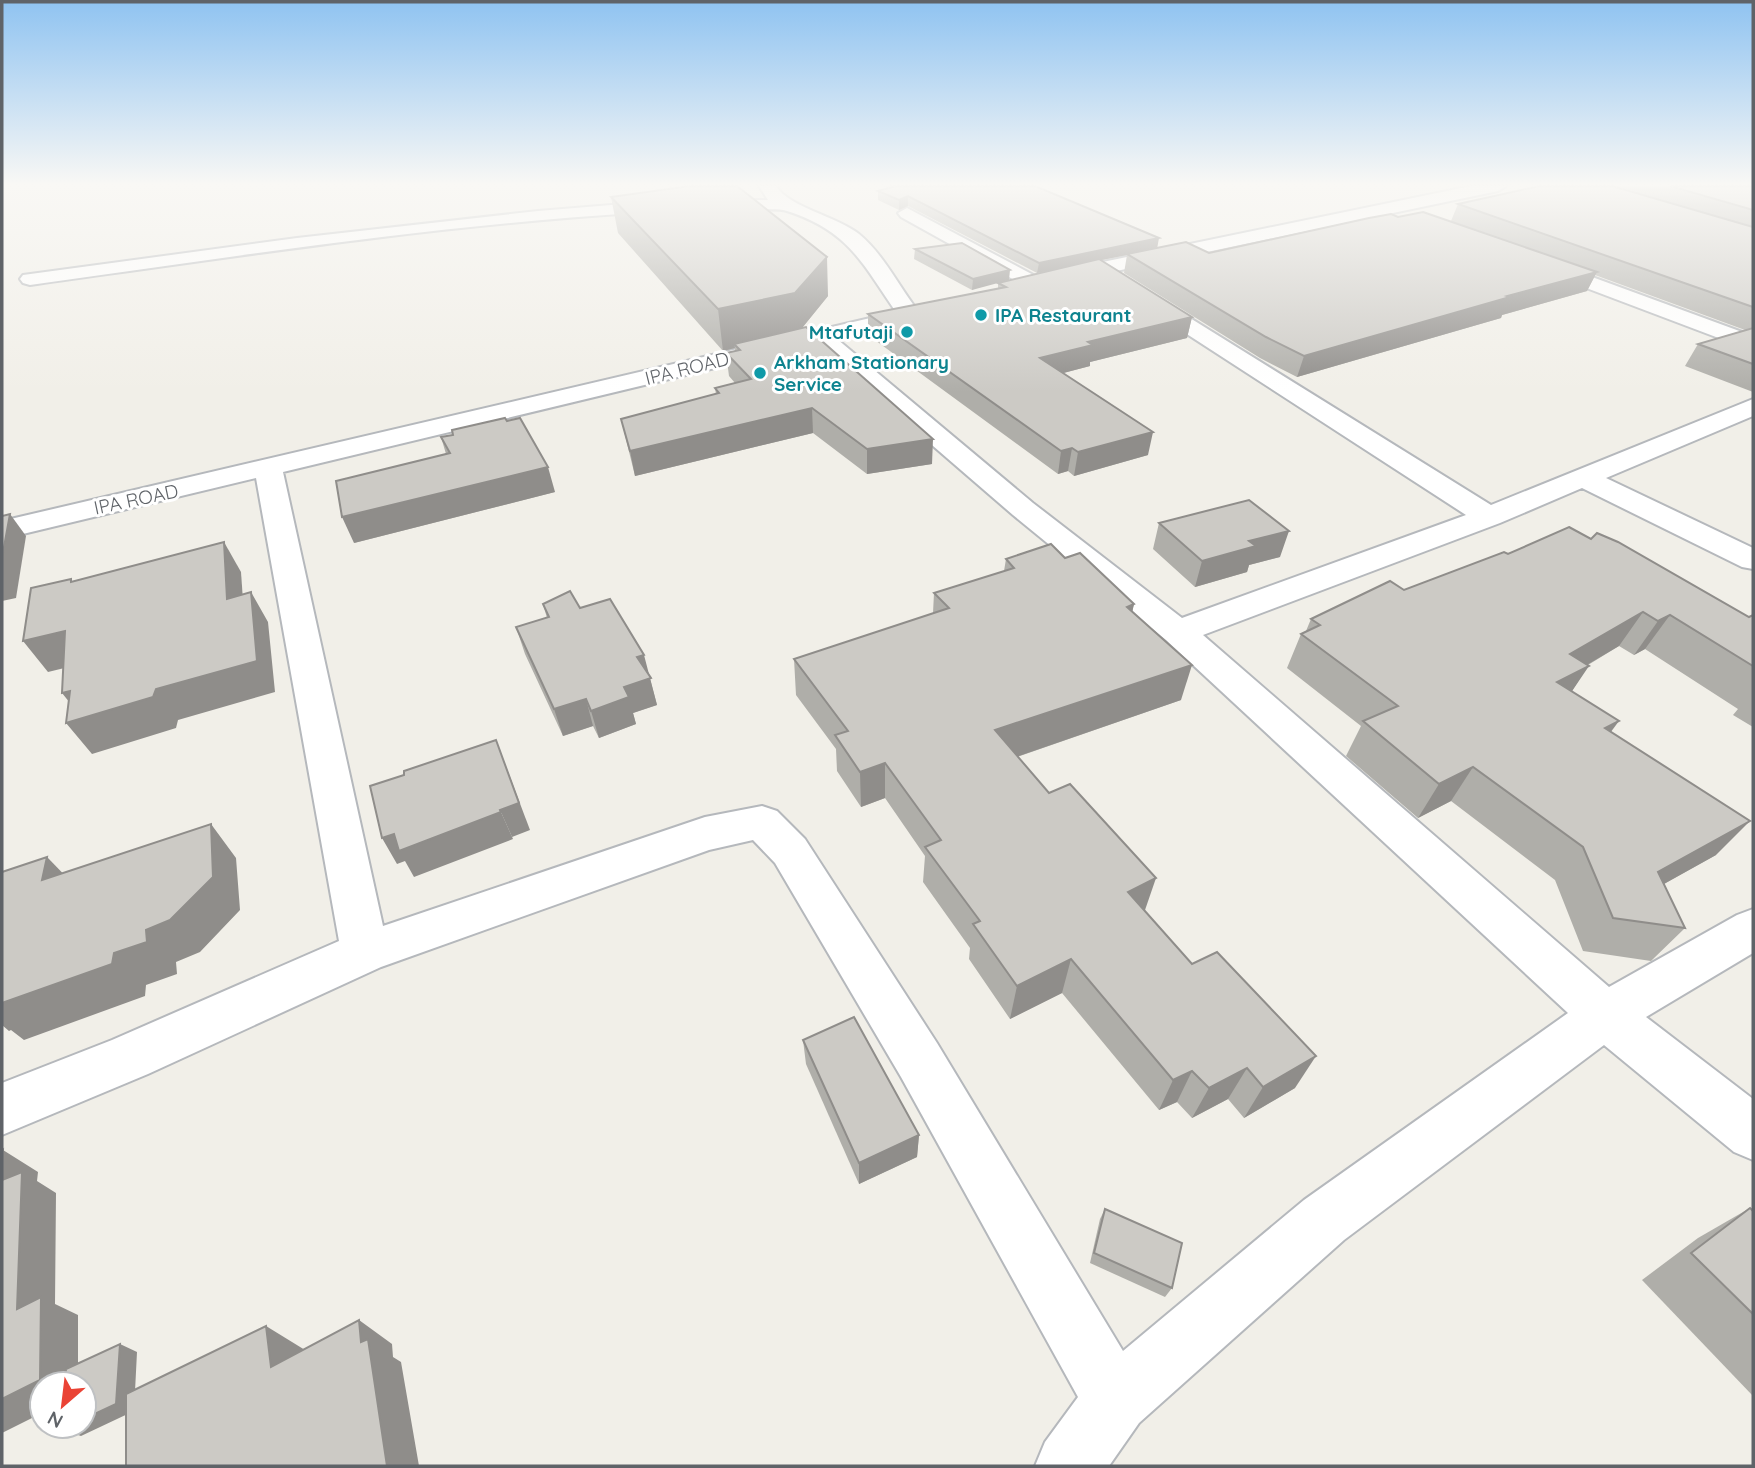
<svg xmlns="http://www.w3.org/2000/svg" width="1755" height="1468" font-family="Quicksand,sans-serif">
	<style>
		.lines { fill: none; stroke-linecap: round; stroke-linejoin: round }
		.minor-casing { stroke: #b5b8bc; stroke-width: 4 }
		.minor { fill: #fff; fill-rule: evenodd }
		.wall { fill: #afaea9 }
		.shaded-wall { fill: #8f8d8a }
		.building { fill: #cccac5; stroke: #8f8d8a; stroke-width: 2 }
		.culture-dot { fill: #0f9aa8; stroke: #fff; stroke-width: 2.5 }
		.labels { text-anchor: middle; stroke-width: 6; stroke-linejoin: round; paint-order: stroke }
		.far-culture-label { font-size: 19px; font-weight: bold; fill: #0d838f; stroke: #fff; text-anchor: start }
		.far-street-label { font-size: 19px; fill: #5f6368; stroke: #fff }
	</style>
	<rect width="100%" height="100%" fill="#f1efe8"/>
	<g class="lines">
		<defs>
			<g id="minor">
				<path d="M 759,186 L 776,186 C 790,208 836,216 859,234 C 883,254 897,283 915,307 L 927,308 L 930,313 L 927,318 L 918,321 L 837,339 L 1033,503 L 1182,618 L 1466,515 L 1139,303 L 1135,299 L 1139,295 L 1153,295 L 1491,505 L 1753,399 L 1753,416 L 1606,478 L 1753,548 L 1753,569 L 1742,567 L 1582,488 L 1500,523 L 1203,635 L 1609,987 L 1737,915 L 1753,909 L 1753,953 L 1646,1017 L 1753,1099 L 1753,1160 L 1734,1152 L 1604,1045 L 1344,1240 L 1139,1423 L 1109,1466 L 1035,1466 L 1045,1442 L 1078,1397 L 901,1077 L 775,863 L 753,840 L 709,850 L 381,967 L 148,1074 L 2,1135 L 2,1083 L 112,1040 L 339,941 L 256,478 L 2,539 L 2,521 L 896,312 C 862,263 849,231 787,211 C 776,208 761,210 750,210 C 711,209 672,211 634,213 C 432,226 230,257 30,285 L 23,283 L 20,279 L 23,275 L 297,238 L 538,211 L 660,201 L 768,200 ZM 815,344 L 1013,515 L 1166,640 L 1568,1013 L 1304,1200 L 1123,1351 L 937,1043 L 805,839 L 777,811 L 762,806 L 705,817 L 383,926 L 283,472 Z"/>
				<polygon points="1471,186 1506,186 1498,191 1059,283 1052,281 1049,277 1052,273 1059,271"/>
				<polygon points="907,208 1041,279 1044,283 1041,287 1027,287 901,217 898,213"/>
				<polygon points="1543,259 1753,336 1753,351 1536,269 1533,265 1536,261"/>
			</g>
		</defs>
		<use href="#minor" class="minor-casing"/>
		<use href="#minor" class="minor"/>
	</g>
	<g class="wall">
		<polygon points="886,186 1035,186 1157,248 1209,253 1398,217 1451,221 1458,204 1540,186 1753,186 1753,392 1685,366 1698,344 1745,330 1595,275 1587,291 1502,315 1501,318 1297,377 1260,358 1124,273 1127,255 1100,260 1192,317 1187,338 1090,362 1090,366 1063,373 1148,455 1074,476 1068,471 1058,474 868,335 868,314 998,289 998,283 1058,269 1037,273 908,206 899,210 878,200 878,191 886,189"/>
		<polygon points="611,197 828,296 802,328 932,464 867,474 813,433 635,476 621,419 716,394 715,388 735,383 729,376 726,353 735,351 735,348 723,351 618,233"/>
		<polygon points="915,249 1010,270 972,290 914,259"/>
		<polygon points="441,437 555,492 354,543 446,454"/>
		<polygon points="1159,523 1280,557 1249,565 1247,572 1195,587 1153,549"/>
		<polygon points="1591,539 1749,617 1753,615 1753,727 1733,715 1738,709 1645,649 1634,655 1619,646 1588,665 1572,691 1611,732 1716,855 1664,884 1685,928 1651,961 1583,951 1555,880 1451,801 1418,818 1346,756 1361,726 1287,668 1301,634 1306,631 1311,619 1404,590 1508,554"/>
		<polygon points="1065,558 1134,604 1132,612 1181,700 1017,757 1145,911 1295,1088 1244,1118 1228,1099 1192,1118 1177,1102 1159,1110 1062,993 1010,1019 969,959 970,948 923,882 925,856 885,798 861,807 837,771 836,749 796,695 794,659 933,613 934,593 1004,571 1006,559"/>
		<polygon points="543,604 649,675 657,705 633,713 636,724 599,738 593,726 563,736 525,654 516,627 547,618"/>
		<polygon points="803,1040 919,1135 917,1157 859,1184 806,1064"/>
		<polygon points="1750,1208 1753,1211 1753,1396 1642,1280 1698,1238"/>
		<polygon points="1105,1209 1172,1288 1165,1297 1090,1263 1100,1219"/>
	</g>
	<g class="shaded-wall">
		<polygon points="908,196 908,206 899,210 899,200"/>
		<polygon points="1159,238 1157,249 1037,273 1039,263"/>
		<polygon points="827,257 828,296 798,333 734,344 735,348 723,351 718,309"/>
		<polygon points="1010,270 1009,280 972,290 973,279"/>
		<polygon points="1597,272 1587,291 1502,315 1501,318 1297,377 1304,356 1507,296"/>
		<polygon points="1192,317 1187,338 1090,362 1090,366 1037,380 1040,358 1088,342"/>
		<polygon points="812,408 813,433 635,476 630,451"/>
		<polygon points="1153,432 1148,455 1074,476 1078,452"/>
		<polygon points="933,439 932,464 867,474 867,449"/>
		<polygon points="1072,448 1068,471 1058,474 1061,451"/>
		<polygon points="548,467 555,492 354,543 342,517"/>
		<polygon points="10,514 26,536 16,598 2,601 2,558"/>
		<polygon points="1289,531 1280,557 1249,565 1247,572 1195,587 1202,561 1249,541"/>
		<polygon points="224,542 241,572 245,629 227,599"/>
		<polygon points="251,592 268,622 275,692 178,720 176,728 92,754 66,723 82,718 62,693 70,691 156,689"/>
		<polygon points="1134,604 1126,640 1127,607"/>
		<polygon points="1643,612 1619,646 1568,676 1589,666 1566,700 1534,716 1570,654"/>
		<polygon points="1670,615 1645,649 1634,655 1658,621"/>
		<polygon points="65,631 89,662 48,672 23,641"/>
		<polygon points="644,655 657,705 633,713 636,724 599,738 591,711 624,687 637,657"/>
		<polygon points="1192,665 1181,700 990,766 995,730"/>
		<polygon points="586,699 593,726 563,736 554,709"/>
		<polygon points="1619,721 1593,756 1605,728"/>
		<polygon points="496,740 530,830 512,837 500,810"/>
		<polygon points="885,763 885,798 861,807 860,772"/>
		<polygon points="1473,767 1451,801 1418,818 1439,784"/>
		<polygon points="501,812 513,839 414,877 405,861 397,864 382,838 394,834"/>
		<polygon points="1750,821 1716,855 1626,905 1658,872"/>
		<polygon points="211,824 236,858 240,910 200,952 176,962 177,974 146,985 145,996 24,1040 11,1030 9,1031 2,1025 2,1003 114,953"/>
		<polygon points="47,857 79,890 42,880"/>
		<polygon points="1156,878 1144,913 1128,892"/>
		<polygon points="1071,959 1062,993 1010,1019 1017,986"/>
		<polygon points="1316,1056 1295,1088 1244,1118 1263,1087"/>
		<polygon points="1247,1068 1228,1099 1192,1118 1209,1088"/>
		<polygon points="1192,1071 1177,1102 1159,1110 1173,1080"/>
		<polygon points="919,1135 917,1157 859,1184 859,1163"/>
		<polygon points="3,1150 38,1172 37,1181 56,1193 55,1304 78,1315 78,1384 42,1384 42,1413 2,1433 2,1399 17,1309 2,1180"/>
		<polygon points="359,1320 392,1344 393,1357 401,1362 419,1466 387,1466 361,1342"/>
		<polygon points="266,1326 305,1350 271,1367"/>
		<polygon points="120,1344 137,1352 134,1411 81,1436 61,1429 68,1426 84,1426 84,1419"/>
	</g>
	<g class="building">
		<polygon points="690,186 737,186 827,257 795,293 718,309 611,197"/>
		<polygon points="892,186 1035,186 1159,238 1039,263 908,196 899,200 878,191 893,187"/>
		<polygon points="1540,186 1612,186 1753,227 1753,307 1458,204"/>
		<polygon points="1670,186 1753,186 1753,210"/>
		<polygon points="1423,212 1597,272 1507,296 1510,297 1304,356 1266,337 1127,254 1186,242 1209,253 1369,218 1391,214 1398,217"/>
		<polygon points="962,243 1010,270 973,279 915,249"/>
		<polygon points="1099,259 1192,317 1088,342 1093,345 1040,358 1153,432 1078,452 1072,448 1061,451 868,314 1006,287 998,283"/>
		<polygon points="806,327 933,439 867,449 812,408 630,451 621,419 719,393 715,388 751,379 726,353 740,350 734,344"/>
		<polygon points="1753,328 1753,364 1698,344"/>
		<polygon points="505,418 507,421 520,418 548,467 342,517 336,481 450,453 441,437 453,435 452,430"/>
		<polygon points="1249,500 1289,531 1249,541 1256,546 1202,561 1159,523"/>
		<polygon points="10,514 2,558 2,516"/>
		<polygon points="1569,527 1591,539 1597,533 1618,542 1749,617 1753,615 1753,666 1670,615 1658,621 1643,612 1570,654 1589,666 1557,682 1619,721 1605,728 1750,821 1658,872 1685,928 1613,918 1583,847 1473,767 1439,784 1363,721 1398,706 1301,634 1320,625 1311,619 1390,581 1404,590 1504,552 1508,554"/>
		<polygon points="224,542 227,599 251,592 257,661 156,689 153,697 66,723 70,691 62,693 65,631 23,641 31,588 71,579 71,582"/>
		<polygon points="1051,544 1065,558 1080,553 1134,604 1127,607 1192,665 995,730 1049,793 1070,784 1156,878 1128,892 1192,964 1217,952 1316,1056 1263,1087 1247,1068 1209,1088 1192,1071 1173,1080 1071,959 1017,986 973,924 980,921 925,847 941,840 885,763 860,772 835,735 848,731 794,659 949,608 934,593 1014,568 1006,559"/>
		<polygon points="570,591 580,608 610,599 644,655 637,657 651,678 624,687 629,697 591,711 586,699 554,709 516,627 549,617 543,604"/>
		<polygon points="496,740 519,803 500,810 501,812 399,851 394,834 382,838 370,786 404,775 404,771"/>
		<polygon points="211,824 213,877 170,920 146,930 147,942 114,953 112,964 2,1003 2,872 47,857 42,880"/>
		<polygon points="854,1017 919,1135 859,1163 803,1040"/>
		<polygon points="3,1150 2,1178 2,1151"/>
		<polygon points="22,1172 17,1309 41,1297 40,1380 2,1399 2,1180"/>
		<polygon points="1750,1208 1753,1211 1753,1314 1691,1253"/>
		<polygon points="1105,1209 1182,1243 1172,1288 1094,1253"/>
		<polygon points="359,1320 361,1342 368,1339 387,1466 126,1466 126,1394 266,1326 271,1367"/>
		<polygon points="120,1344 116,1404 84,1419 84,1384 65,1384 66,1369"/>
	</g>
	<linearGradient id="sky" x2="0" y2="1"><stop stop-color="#8fc3f1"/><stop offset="0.47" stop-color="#f9f8f5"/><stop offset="1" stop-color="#f9f8f5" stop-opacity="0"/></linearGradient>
	<rect width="1755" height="392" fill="url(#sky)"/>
	<g class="culture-dot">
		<circle cx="981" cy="315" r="7"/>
		<circle cx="907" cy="332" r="7"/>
		<circle cx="760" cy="373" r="7"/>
	</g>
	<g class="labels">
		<g class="far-culture-label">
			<text x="995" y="322">IPA Restaurant</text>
			<text x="893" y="339" text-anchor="end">Mtafutaji</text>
			<text x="774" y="369">Arkham Stationary<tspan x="774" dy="22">Service</tspan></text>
		</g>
		<g class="far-street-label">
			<text transform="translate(687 368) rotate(-14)" y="7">IPA ROAD</text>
			<text transform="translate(136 499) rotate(-12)" y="7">IPA ROAD</text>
		</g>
	</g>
	<rect width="1755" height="1468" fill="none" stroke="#5f6368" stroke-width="7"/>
	<g transform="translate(63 1405) rotate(208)"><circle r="33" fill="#ffffff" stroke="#bfc1c3" stroke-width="2"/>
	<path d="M0-5L12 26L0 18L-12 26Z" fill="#ea4335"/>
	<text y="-10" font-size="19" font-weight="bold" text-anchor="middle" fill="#5f6368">N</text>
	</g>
</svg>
